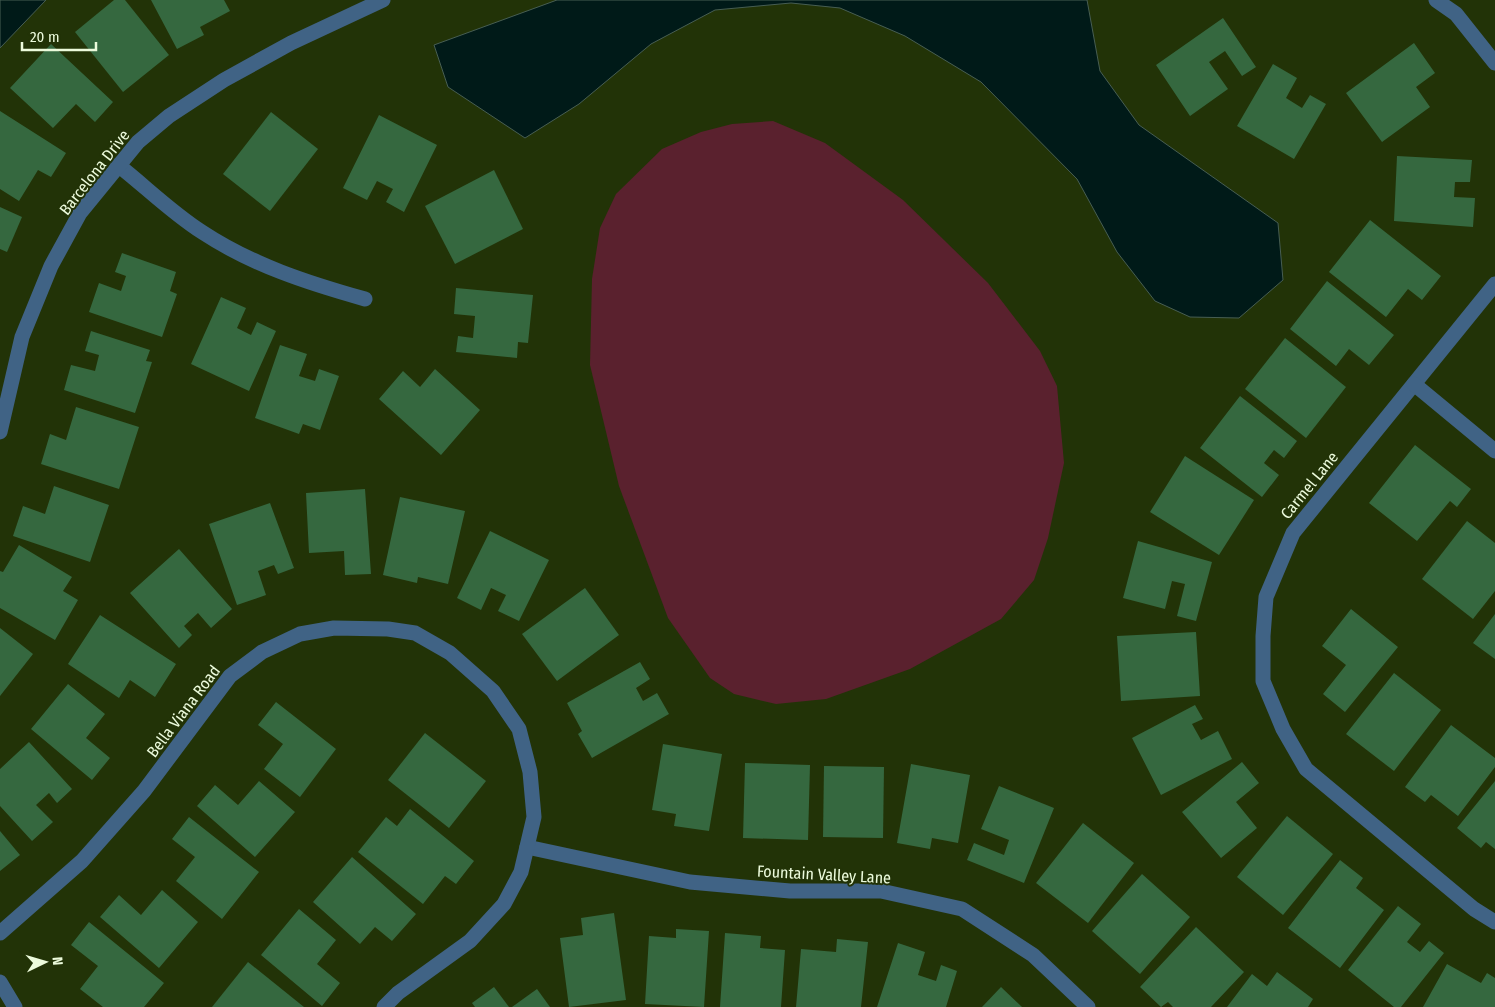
<svg xmlns="http://www.w3.org/2000/svg" width="1495" height="1007" font-family="'Fira Sans Condensed',sans-serif">
	<style>
		.green { fill: #5a212e }
		.water { fill: #001a18; stroke: #475e53 }
		.building { fill: #35683f }
		.lines { fill: none; stroke-linecap: round; stroke-linejoin: round }
		.street { stroke: #406385; stroke-width: 15 }
		.labels { text-anchor: middle; stroke-width: 4; stroke-linejoin: round; paint-order: stroke }
		.street-label { font-size: 16px; fill: #ecfbdc; stroke: #223307 }
	</style>
	<rect width="100%" height="100%" fill="#223307"/>
	<polygon class="green" points="773,121 825,143 903,200 988,283 1040,351 1057,386 1064,463 1048,538 1034,580 1001,619 910,669 826,699 776,704 734,694 710,678 668,618 619,486 590,365 592,279 600,228 616,194 662,149 701,132 732,124"/>
	<g class="water">
		<polygon points="0,0 46,0 0,48"/>
		<polygon points="557,0 1087,0 1100,71 1139,125 1278,223 1283,280 1239,318 1190,317 1155,301 1117,252 1077,179 981,82 905,36 840,8 791,3 715,10 651,44 579,104 525,138 448,87 434,45"/>
	</g>
	<g class="building">
		<polygon points="114,0 125,0 169,55 123,92 75,32"/>
		<polygon points="151,0 224,0 230,11 200,27 204,35 177,49"/>
		<polygon points="1223,18 1256,67 1242,76 1225,51 1209,62 1228,89 1190,116 1156,65"/>
		<polygon points="1414,43 1435,73 1416,87 1430,107 1382,142 1346,93"/>
		<polygon points="51,44 113,102 95,122 76,104 53,128 10,88"/>
		<polygon points="1273,64 1297,78 1286,98 1302,108 1310,95 1326,104 1294,159 1237,126"/>
		<polygon points="0,111 66,153 51,177 38,170 19,201 0,189"/>
		<polygon points="271,112 318,149 270,211 223,174"/>
		<polygon points="379,115 437,145 404,212 386,202 393,189 377,181 367,200 343,188"/>
		<polygon points="1397,156 1472,160 1470,182 1455,182 1454,197 1475,198 1473,227 1394,221"/>
		<polygon points="494,170 523,229 455,264 425,206"/>
		<polygon points="0,207 22,217 7,252 0,249"/>
		<polygon points="1370,220 1441,276 1422,300 1408,289 1386,317 1329,272"/>
		<polygon points="122,253 176,272 170,291 177,294 162,337 89,312 99,283 121,291 126,276 115,272"/>
		<polygon points="1327,281 1394,335 1369,365 1349,349 1336,366 1290,329"/>
		<polygon points="456,288 533,295 528,343 518,342 517,358 456,352 458,336 473,338 475,316 454,314"/>
		<polygon points="221,297 246,308 237,328 251,335 257,322 276,331 249,391 191,364"/>
		<polygon points="91,331 150,350 146,361 152,362 135,413 64,390 71,365 95,371 99,355 85,351"/>
		<polygon points="1285,338 1346,387 1306,438 1245,389"/>
		<polygon points="280,345 307,354 299,376 315,381 319,369 339,376 320,430 303,424 299,434 255,418"/>
		<polygon points="435,369 480,410 441,455 379,399 403,371 420,387"/>
		<polygon points="1240,396 1297,441 1284,458 1274,450 1264,463 1279,475 1262,497 1200,448"/>
		<polygon points="76,407 139,427 119,489 41,464 50,434 66,440"/>
		<polygon points="1415,445 1471,489 1457,507 1450,501 1417,541 1369,503"/>
		<polygon points="1185,456 1254,500 1219,555 1150,512"/>
		<polygon points="54,486 109,505 90,562 13,536 23,506 45,514"/>
		<polygon points="365,489 371,574 345,575 344,551 309,553 306,493"/>
		<polygon points="400,497 465,511 448,584 418,577 417,583 383,575"/>
		<polygon points="270,503 294,568 278,574 274,565 258,571 266,595 237,605 209,524"/>
		<polygon points="1467,521 1495,543 1495,591 1473,619 1422,579"/>
		<polygon points="490,531 549,560 519,621 498,611 506,595 491,588 481,610 457,598"/>
		<polygon points="1138,541 1212,562 1196,621 1177,616 1185,584 1172,581 1165,609 1123,598"/>
		<polygon points="19,545 72,577 63,591 78,600 55,640 0,608 0,571 3,572"/>
		<polygon points="179,549 232,609 211,628 198,613 184,626 192,635 179,648 130,593"/>
		<polygon points="585,588 619,635 557,681 522,634"/>
		<polygon points="1351,609 1398,647 1345,712 1323,694 1346,665 1322,646"/>
		<polygon points="1495,614 1495,659 1473,643"/>
		<polygon points="100,615 176,664 155,697 130,680 119,698 68,664"/>
		<polygon points="0,628 33,654 0,696"/>
		<polygon points="1196,632 1200,696 1121,701 1117,636"/>
		<polygon points="640,662 650,679 636,688 643,701 657,693 669,714 592,758 578,734 582,731 567,703"/>
		<polygon points="1394,673 1441,710 1394,771 1346,734"/>
		<polygon points="68,684 105,714 86,738 110,758 92,780 31,729"/>
		<polygon points="276,702 336,749 300,797 264,769 283,744 258,725"/>
		<polygon points="1195,705 1203,719 1192,724 1201,740 1218,731 1232,759 1161,795 1132,738"/>
		<polygon points="1451,725 1495,758 1495,767 1458,816 1431,795 1425,802 1405,787"/>
		<polygon points="425,733 486,781 449,828 388,780"/>
		<polygon points="29,742 72,789 57,803 49,793 36,805 53,822 32,841 0,806 0,769"/>
		<polygon points="663,744 722,754 709,831 674,826 676,814 652,810"/>
		<polygon points="1242,762 1259,783 1236,802 1257,828 1221,858 1182,812"/>
		<polygon points="745,763 810,765 808,840 743,838"/>
		<polygon points="911,764 970,775 958,843 932,838 930,849 897,843"/>
		<polygon points="824,766 884,767 883,838 823,837"/>
		<polygon points="259,781 295,812 255,857 197,806 215,785 238,805"/>
		<polygon points="1495,781 1495,849 1486,842 1481,848 1457,828"/>
		<polygon points="999,786 1054,808 1024,883 967,860 974,843 1004,855 1009,840 981,829"/>
		<polygon points="410,809 474,861 456,884 445,876 423,904 358,852 386,817 397,826"/>
		<polygon points="1287,816 1333,854 1283,915 1237,877"/>
		<polygon points="189,817 259,872 222,919 176,881 195,857 172,839"/>
		<polygon points="1083,823 1134,863 1088,923 1036,883"/>
		<polygon points="0,831 20,855 0,871"/>
		<polygon points="352,857 416,914 392,941 375,927 360,944 313,902"/>
		<polygon points="1340,860 1363,878 1356,888 1384,910 1340,968 1288,928"/>
		<polygon points="1142,874 1190,917 1140,974 1092,931"/>
		<polygon points="162,890 198,922 159,968 100,917 119,895 141,915"/>
		<polygon points="1398,906 1421,924 1407,942 1420,952 1429,941 1444,953 1401,1007 1394,1007 1348,970"/>
		<polygon points="299,909 336,940 317,964 340,983 322,1006 261,955"/>
		<polygon points="614,913 626,1000 569,1007 560,938 583,935 581,918"/>
		<polygon points="89,922 164,983 144,1007 103,1007 80,989 98,966 71,945"/>
		<polygon points="1196,927 1244,972 1211,1007 1173,1007 1168,1002 1161,1007 1140,987"/>
		<polygon points="676,929 709,931 704,1007 645,1004 649,936 676,938"/>
		<polygon points="725,933 761,936 760,948 785,950 781,1007 720,1007"/>
		<polygon points="837,939 868,942 861,1007 796,1007 801,949 836,952"/>
		<polygon points="898,943 925,952 918,975 936,981 941,965 957,971 946,1007 877,1007"/>
		<polygon points="248,962 304,1007 212,1007"/>
		<polygon points="1447,964 1481,983 1487,973 1495,978 1495,1007 1423,1007"/>
		<polygon points="1277,972 1313,999 1308,1007 1227,1007 1252,974 1267,986"/>
		<polygon points="494,987 509,1007 475,1007 472,1003"/>
		<polygon points="1001,987 1022,1007 982,1007"/>
		<polygon points="537,989 550,1007 512,1007"/>
	</g>
	<g class="lines">
		<g class="street">
			<polyline points="1436,0 1456,14 1495,63"/>
			<path d="M 118,165 C 146,187 172,213 202,232 C 252,265 308,283 365,299"/>
			<polyline points="1495,284 1293,533 1266,597 1263,636 1263,681 1283,729 1306,769 1474,909 1495,922"/>
			<polyline points="1414,384 1495,451"/>
			<polyline points="0,432 22,337 51,266 80,213 138,142 169,116 224,80 291,43 383,0"/>
			<polyline points="527,847 690,882 790,891 881,891 962,909 1033,955 1088,1007"/>
			<polyline points="0,933 82,861 144,791 230,676 262,652 300,634 334,628 388,629 415,633 450,653 493,691 519,729 530,772 534,817 521,872 504,904 470,941 398,993 384,1007"/>
			<polyline points="0,982 15,1007"/>
		</g>
	</g>
	<g class="labels">
		<g class="street-label">
			<text transform="translate(94 172) rotate(-52)" y="6">Barcelona Drive</text>
			<text transform="translate(1309 485) rotate(-51)" y="6">Carmel Lane</text>
			<text transform="translate(183 711) rotate(-53)" y="6">Bella Viana Road</text>
			<text transform="translate(824 874) rotate(3)" y="6">Fountain Valley Lane</text>
		</g>
	</g>
	<g transform="translate(45 962) rotate(85)" stroke="#223307" stroke-width="4" paint-order="stroke">
	<path d="M0-4L9 19L0 12L-9 19Z" fill="#ecfbdc"/>
	<text y="-8" font-size="14" font-weight="bold" text-anchor="middle" fill="#ecfbdc">N</text>
	</g>
	<path d="M22 42v8h74v-8" fill="none" stroke="#ecfbdc" stroke-width="2.5"/>
	<text x="30" y="42" font-size="15" fill="#ecfbdc" stroke="#223307" stroke-width="4" paint-order="stroke">20 m</text>
</svg>
